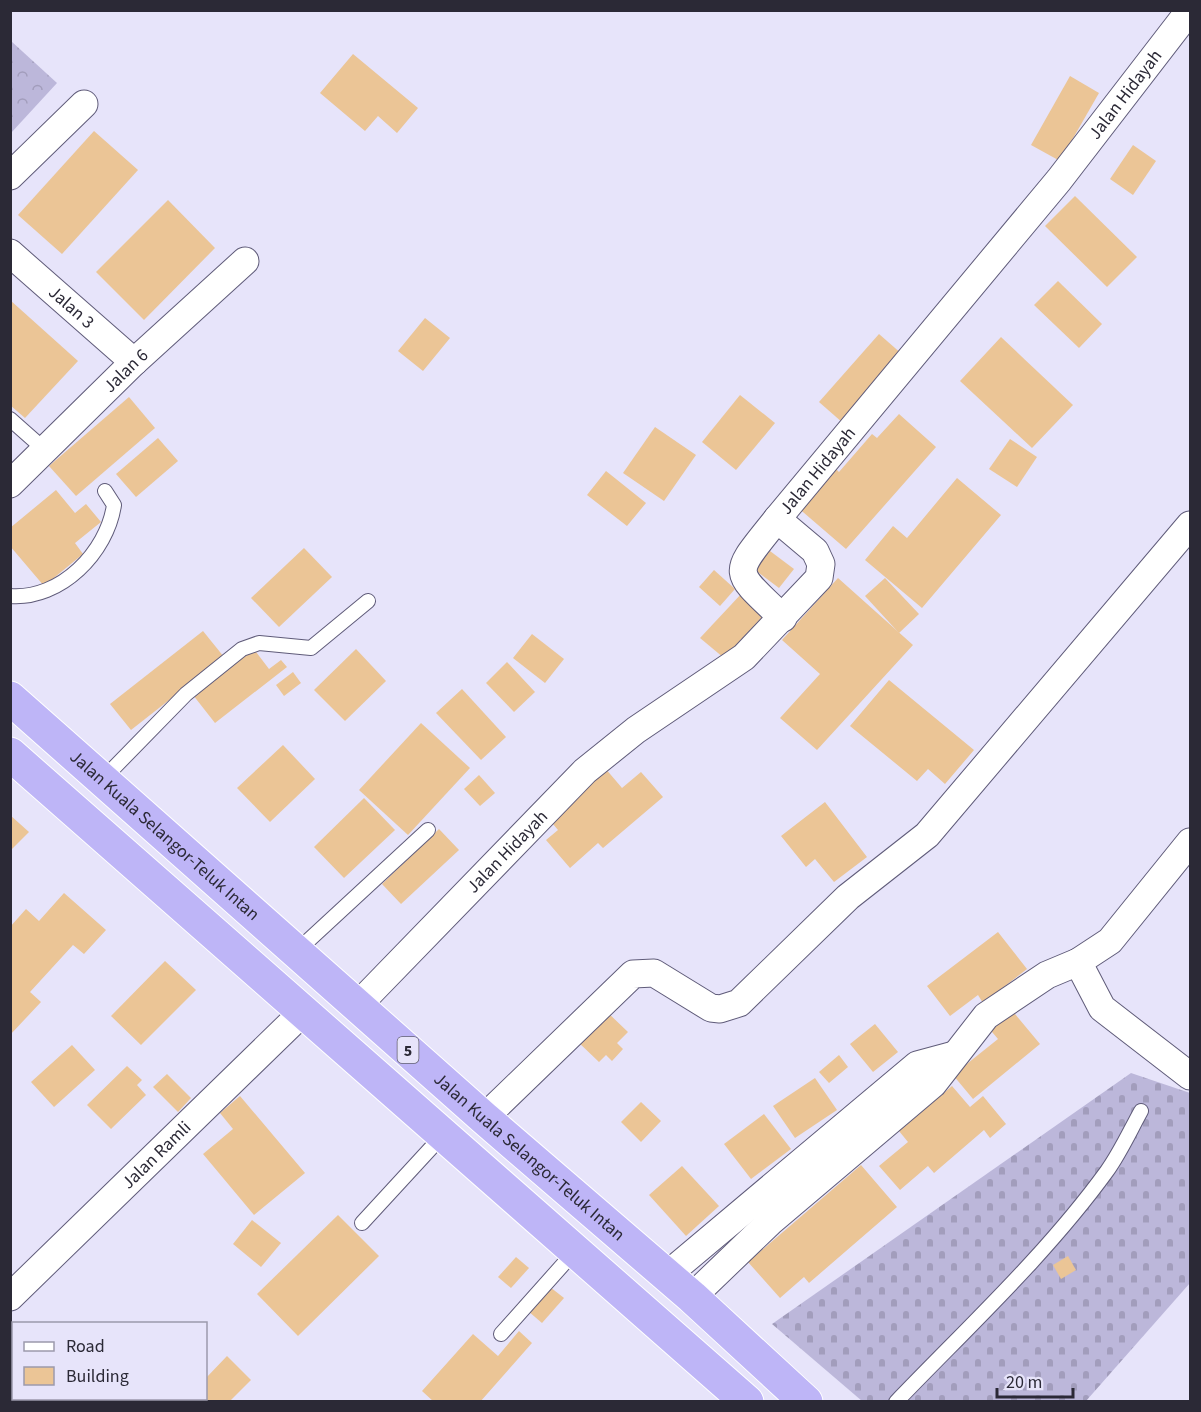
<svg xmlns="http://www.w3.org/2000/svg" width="1201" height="1412" font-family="'Source Sans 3',sans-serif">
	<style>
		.cemetery { fill: url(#cemetery-stones) }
		.park { fill: url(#park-crowns) }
		.building { fill: #ebc596 }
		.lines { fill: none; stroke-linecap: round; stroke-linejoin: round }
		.lane-casing { stroke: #5f5b79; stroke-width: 16 }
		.street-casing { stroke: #5f5b79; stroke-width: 29 }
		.highway-casing { stroke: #fff; stroke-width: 35 }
		.lane { stroke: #fff; stroke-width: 14 }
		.street { stroke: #fff; stroke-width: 27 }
		.highway { stroke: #beb5f7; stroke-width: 33 }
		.labels { text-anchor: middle; stroke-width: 4.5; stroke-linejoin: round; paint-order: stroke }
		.shield { fill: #e7e4fa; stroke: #636171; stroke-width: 1.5 }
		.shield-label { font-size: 16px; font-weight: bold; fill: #2b2936 }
		.street-label { font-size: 18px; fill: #2b2936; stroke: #e7e4fa }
	</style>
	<defs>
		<pattern id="cemetery-stones" width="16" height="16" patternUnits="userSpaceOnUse" patternTransform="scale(1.5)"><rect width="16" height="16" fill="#bcb7da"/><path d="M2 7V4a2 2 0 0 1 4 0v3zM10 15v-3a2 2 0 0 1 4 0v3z" fill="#a29dbc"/></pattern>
		<pattern id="park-crowns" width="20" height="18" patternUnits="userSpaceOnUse" patternTransform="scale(1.5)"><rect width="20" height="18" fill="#bcb7da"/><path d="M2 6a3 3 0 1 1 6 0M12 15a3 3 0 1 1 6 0" fill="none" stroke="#a29dbc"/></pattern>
	</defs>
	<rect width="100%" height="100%" fill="#e7e4fa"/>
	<polygon class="cemetery" points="1131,1073 1190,1093 1190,1283 1086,1401 862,1401 772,1324"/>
	<polygon class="park" points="11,41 57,83 11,133"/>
	<g class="building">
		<polygon points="353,54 418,108 397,133 378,116 365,131 320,93"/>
		<polygon points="1070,76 1099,93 1060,161 1031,145"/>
		<polygon points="94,131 138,170 62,254 18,215"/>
		<polygon points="1133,145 1156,161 1133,195 1110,179"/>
		<polygon points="1075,196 1137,257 1107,287 1045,226"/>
		<polygon points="168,200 215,248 144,320 96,272"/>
		<polygon points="1058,281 1102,324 1079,348 1034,305"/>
		<polygon points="10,300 78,361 25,418 10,405"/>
		<polygon points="425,318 450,338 423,371 398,351"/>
		<polygon points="879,334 903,355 843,423 819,402"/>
		<polygon points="1001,337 1073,405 1032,448 960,381"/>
		<polygon points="740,395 775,423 736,470 702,442"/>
		<polygon points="129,397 155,428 76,496 49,466"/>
		<polygon points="899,414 936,447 846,549 796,506 832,465 839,472 872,434 877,438"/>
		<polygon points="655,427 696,455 664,501 623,473"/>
		<polygon points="158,438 178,461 136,497 116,474"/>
		<polygon points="1010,439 1037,457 1017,487 989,469"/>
		<polygon points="606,471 646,503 627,526 587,495"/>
		<polygon points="957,478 1001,515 922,608 865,560 893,526 907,538"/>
		<polygon points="56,490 75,513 86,504 101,522 75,543 83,554 44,586 10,546 10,528"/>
		<polygon points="304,548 332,577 279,627 251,598"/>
		<polygon points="770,551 794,569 779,588 755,570"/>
		<polygon points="714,570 735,589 720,606 699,587"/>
		<polygon points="838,578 913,645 817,750 780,718 820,674 782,640"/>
		<polygon points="885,578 919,614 899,633 865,596"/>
		<polygon points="743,592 765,614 724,658 700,638"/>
		<polygon points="203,631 224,657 131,730 110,704"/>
		<polygon points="532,634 564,659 545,683 513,658"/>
		<polygon points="253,648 269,669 281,660 287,667 215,723 193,695"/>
		<polygon points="356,649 386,681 345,721 314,690"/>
		<polygon points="507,662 535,692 514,712 486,683"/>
		<polygon points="293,672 301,683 284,696 276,685"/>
		<polygon points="889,680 974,750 945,784 928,769 917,781 850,726"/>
		<polygon points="462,689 506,737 481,760 436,713"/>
		<polygon points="421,723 470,768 408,835 359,790"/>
		<polygon points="283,745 315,779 270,822 237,788"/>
		<polygon points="605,768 622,788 641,772 663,797 603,848 598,843 570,868 546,840 558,830 548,818"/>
		<polygon points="479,775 495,793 480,806 464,789"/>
		<polygon points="364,798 395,830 344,878 314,847"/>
		<polygon points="825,802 867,857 834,882 815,859 806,867 781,836"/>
		<polygon points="10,815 29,832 10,851"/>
		<polygon points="439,829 459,850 401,904 382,884"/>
		<polygon points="64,893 106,930 84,954 73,945 30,992 41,1002 10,1035 10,927 26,909 39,921"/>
		<polygon points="998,932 1027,969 983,1003 978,995 950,1016 927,986"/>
		<polygon points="165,961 196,990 141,1045 111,1016"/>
		<polygon points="1010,1008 1040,1044 973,1099 953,1075 998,1039 987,1026"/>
		<polygon points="605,1010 628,1032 617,1043 623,1049 612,1061 606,1055 599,1062 576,1040"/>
		<polygon points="875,1024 898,1052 873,1072 850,1044"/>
		<polygon points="72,1045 95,1070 54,1107 31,1082"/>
		<polygon points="839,1055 848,1067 829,1083 819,1072"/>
		<polygon points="127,1066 142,1080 137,1085 146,1095 111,1129 87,1105"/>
		<polygon points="167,1074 191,1098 178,1112 153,1087"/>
		<polygon points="815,1078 837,1110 795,1138 773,1106"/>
		<polygon points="952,1086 970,1107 983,1096 1006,1124 990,1138 984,1130 934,1173 928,1166 900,1190 879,1166 908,1142 899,1131"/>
		<polygon points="240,1096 305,1173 254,1215 203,1154 233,1129 220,1113"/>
		<polygon points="641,1102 661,1121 641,1142 621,1122"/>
		<polygon points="764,1114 791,1149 751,1179 724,1144"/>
		<polygon points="861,1165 897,1207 809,1283 804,1277 780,1298 748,1262"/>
		<polygon points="682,1166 719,1206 686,1236 649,1195"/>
		<polygon points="338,1215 379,1256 298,1336 257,1294"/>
		<polygon points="252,1220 281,1243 261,1267 233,1244"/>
		<polygon points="1068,1256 1076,1270 1061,1279 1053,1265"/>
		<polygon points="516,1257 529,1268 511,1288 498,1277"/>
		<polygon points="550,1287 564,1298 542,1323 528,1311"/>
		<polygon points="519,1331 532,1343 480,1402 434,1402 422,1391 473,1334 498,1356"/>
		<polygon points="227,1356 251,1380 229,1402 181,1402 184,1398 206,1398 206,1378"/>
	</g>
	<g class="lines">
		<defs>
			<g id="lane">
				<polyline points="10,419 45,450"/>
				<path d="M 10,596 C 61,600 107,552 114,505 L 105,491"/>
				<polyline points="103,779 186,694 242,649 259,643 311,648 368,601"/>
				<polyline points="297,951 428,830"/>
				<polyline points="362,1223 443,1135"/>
				<polyline points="501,1334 576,1250"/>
				<path d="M 896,1402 C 968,1327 1046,1255 1107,1171 C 1120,1153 1130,1131 1141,1111"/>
			</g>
			<g id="street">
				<polyline points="10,176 84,104"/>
				<path id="s1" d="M 10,253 L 134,362"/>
				<path id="s2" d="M 10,484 L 134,362 L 245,261"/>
				<path d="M 777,519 C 732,576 730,568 783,618"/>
				<polyline points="1078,962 1102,1008 1190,1076"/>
				<path id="s3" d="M 358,1005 L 585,771 L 636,730 L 744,657 L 819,578 L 821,564 L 815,551 L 777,519 L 1059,180 L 1190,10"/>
				<polyline points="484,1118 633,974 654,973 711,1008 720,1009 739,1003 848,897 927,835 1190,525"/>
				<polyline points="667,1275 917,1065 954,1055"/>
				<path id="s4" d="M 10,1297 L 303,1012"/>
				<polyline points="692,1297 770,1222 933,1084 986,1016 1047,975 1078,962 1110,941 1190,842"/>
			</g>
			<g id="highway">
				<path id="s5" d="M 10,698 L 484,1118 L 692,1297 L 806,1402"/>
				<polyline points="10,754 747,1402"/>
			</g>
		</defs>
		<use href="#lane" class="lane-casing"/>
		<use href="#street" class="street-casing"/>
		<use href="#highway" class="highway-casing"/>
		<use href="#lane" class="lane"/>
		<use href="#street" class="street"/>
		<use href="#highway" class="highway"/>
	</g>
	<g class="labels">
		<rect class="shield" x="397.5" y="1037" width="21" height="26" rx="4.5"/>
		<g class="shield-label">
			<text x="408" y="1056">5</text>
		</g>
		<g class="street-label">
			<text dy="6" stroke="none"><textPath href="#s3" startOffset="1258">Jalan Hidayah</textPath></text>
			<text dy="6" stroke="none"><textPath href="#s1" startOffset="82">Jalan 3</textPath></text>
			<text dy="6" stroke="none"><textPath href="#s2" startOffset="162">Jalan 6</textPath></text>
			<text dy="6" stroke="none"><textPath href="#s3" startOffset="772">Jalan Hidayah</textPath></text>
			<text dy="6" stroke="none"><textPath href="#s5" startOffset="207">Jalan Kuala Selangor-Teluk Intan</textPath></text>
			<text dy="6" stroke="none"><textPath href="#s3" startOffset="214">Jalan Hidayah</textPath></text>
			<text dy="6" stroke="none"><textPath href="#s4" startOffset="204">Jalan Ramli</textPath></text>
			<text dy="6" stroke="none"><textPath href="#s5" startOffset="693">Jalan Kuala Selangor-Teluk Intan</textPath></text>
		</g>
	</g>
	<rect width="1201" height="1412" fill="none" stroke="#2b2936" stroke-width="24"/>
	<rect x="12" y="1322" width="195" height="78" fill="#e7e4fa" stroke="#9c99ac" stroke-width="1.5"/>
	<rect x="24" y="1342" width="30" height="9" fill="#ffffff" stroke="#9c99ac" stroke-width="1.5"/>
	<text x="66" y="1352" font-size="18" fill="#2b2936">Road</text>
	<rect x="24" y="1367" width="30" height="18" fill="#ebc596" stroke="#9c99ac" stroke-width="1.5"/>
	<text x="66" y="1382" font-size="18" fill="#2b2936">Building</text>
	<path d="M997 1388v9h76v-9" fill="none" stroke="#2b2936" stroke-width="3"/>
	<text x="1006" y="1388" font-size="18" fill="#2b2936" stroke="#e7e4fa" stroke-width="4.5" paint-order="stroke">20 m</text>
</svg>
